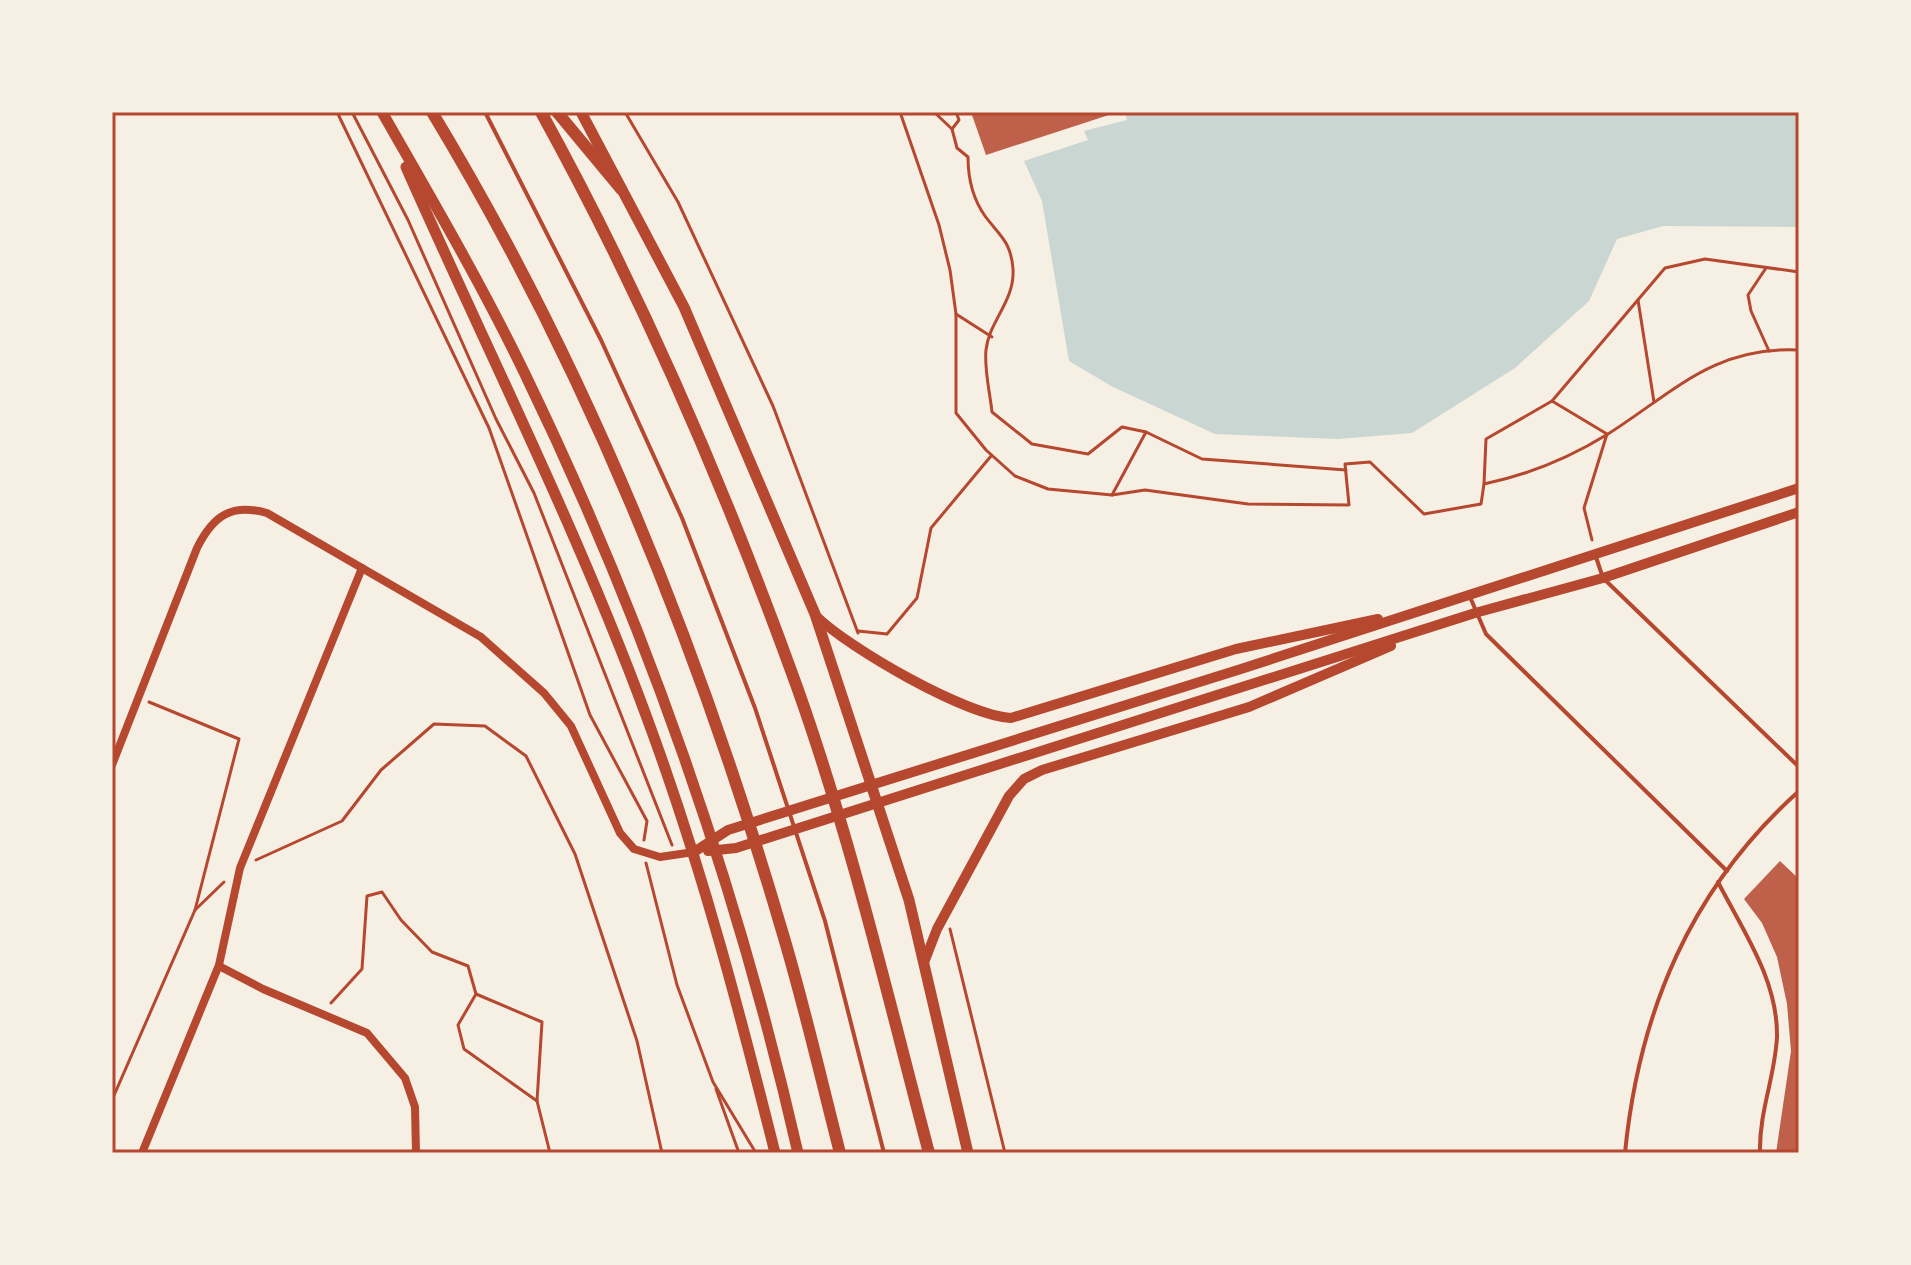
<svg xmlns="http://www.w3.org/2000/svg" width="1911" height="1265" font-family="Lato,sans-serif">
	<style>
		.water { fill: #c9d6d2 }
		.building { fill: #bf614a }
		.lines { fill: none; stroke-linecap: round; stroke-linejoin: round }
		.path { stroke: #b5482f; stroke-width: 3 }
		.service { stroke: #b5482f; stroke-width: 4 }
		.minor { stroke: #b5482f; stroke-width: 8 }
		.tertiary { stroke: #b5482f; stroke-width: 10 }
		.secondary { stroke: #b5482f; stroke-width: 11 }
		.trunk { stroke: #b5482f; stroke-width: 12 }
		.neatline { fill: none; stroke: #b5482f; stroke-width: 3 }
	</style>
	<rect width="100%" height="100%" fill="#f6efe4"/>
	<polygon class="water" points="1125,112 1799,112 1799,227 1663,226 1617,239 1589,301 1515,368 1412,433 1338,439 1215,434 1113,387 1069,361 1042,201 1024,161 1088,140 1084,131 1127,120"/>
	<g class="building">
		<polygon points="980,112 1115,112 1115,113 986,155 972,115"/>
		<polygon points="1780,861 1799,879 1799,1153 1776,1153 1791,1051 1787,1004 1777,957 1762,923 1744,899"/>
	</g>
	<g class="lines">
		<g class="path">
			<polyline points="337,112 489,428 590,715 647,821 644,840"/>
			<polyline points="352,112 408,220 496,419 534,493 672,845"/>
			<polyline points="625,112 678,202 773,406 858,633"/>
			<path d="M 900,112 L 939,225 L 950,270 L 956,314 L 956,413 L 986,450 L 1015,476 L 1048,489 L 1112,495 L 1145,490 L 1248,504 L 1349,505 L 1345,464 L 1370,462 L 1424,514 L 1481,504 L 1484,484 C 1528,475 1569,458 1608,434 C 1674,392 1714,346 1799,350"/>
			<path d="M 934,112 L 952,129 L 957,148 L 968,157 C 968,177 973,199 985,216 C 999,235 1011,241 1013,269 C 1015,301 989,321 986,350 C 984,369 990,393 992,412 L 1032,444 L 1088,454 L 1122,427 L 1146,432 L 1202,459 L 1346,470"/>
			<polyline points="952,129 959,120 956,112"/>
			<polyline points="1766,268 1748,295 1751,311 1769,351"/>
			<polyline points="1638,300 1654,402"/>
			<polyline points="956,314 992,337"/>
			<polyline points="1552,401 1607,434 1584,508 1592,540"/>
			<polyline points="1484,484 1486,439 1552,401 1665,268 1705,259 1799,272"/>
			<polyline points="1112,495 1146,432"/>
			<polyline points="858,631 887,634 917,598 931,528 991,456"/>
			<polyline points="256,860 342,821 381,770 434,724 485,726 526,756 575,854 637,1041 662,1153"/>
			<polyline points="646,863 677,985 713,1082 756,1153"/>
			<polyline points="195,910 224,882"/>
			<polyline points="950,929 1005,1153"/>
			<polyline points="476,994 542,1022 537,1101 550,1153"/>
			<polyline points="331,1003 362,969 367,896 382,892 401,920 432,952 468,966 476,994 458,1025 464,1049 537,1101"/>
			<polyline points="716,1089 739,1153"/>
			<polyline points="112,1100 195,910 239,739 149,702"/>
		</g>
		<g class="service">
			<polyline points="485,112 601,340 682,518 755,708 825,921 884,1153"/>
			<polyline points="1595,554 1603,578 1799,767"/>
			<polyline points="1470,597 1486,634 1727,871"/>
			<path d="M 1718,882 C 1743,931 1778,980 1777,1037 C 1775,1077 1759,1111 1760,1153"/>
			<path d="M 1625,1153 C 1639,1011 1691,888 1799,791"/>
		</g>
		<g class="minor">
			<path d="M 112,765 L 197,548 C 213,516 231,503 267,513 L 481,637 L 544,693 L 571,726 L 620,833 L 634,849 L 660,857 L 694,852"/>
			<polyline points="219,966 263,989 367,1033 405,1078 415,1107 416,1153"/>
			<polyline points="142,1153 219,965 240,868 362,568"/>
		</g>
		<g class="tertiary">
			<path d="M 816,616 C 850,649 965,715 1011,718 L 1236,649 L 1378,619"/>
			<polyline points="708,851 736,848 1475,613 1603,578 1799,512"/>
			<polyline points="694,852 728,830 1241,669 1799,488"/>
			<polyline points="925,960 937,929 1009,796 1024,779 1042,770 1249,707 1391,646"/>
		</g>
		<g class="secondary">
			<path d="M 382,112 C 431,198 481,283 524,372 C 644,619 737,885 798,1153"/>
			<polyline points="581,112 684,307 815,614 909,900 968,1153"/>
			<path d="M 406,167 C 490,357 585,544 655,740 C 704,876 740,1013 775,1153"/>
		</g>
		<g class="trunk">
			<path d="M 432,112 C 585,365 699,647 782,931 C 804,1004 821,1079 840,1153"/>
			<path d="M 541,112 C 642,295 726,490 797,687 C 851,839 888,997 929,1153"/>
			<polyline points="557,112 621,189"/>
		</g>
	</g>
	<rect width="1911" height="1265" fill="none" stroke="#f6efe4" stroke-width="228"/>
	<rect x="114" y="114" width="1683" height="1037" class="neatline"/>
</svg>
